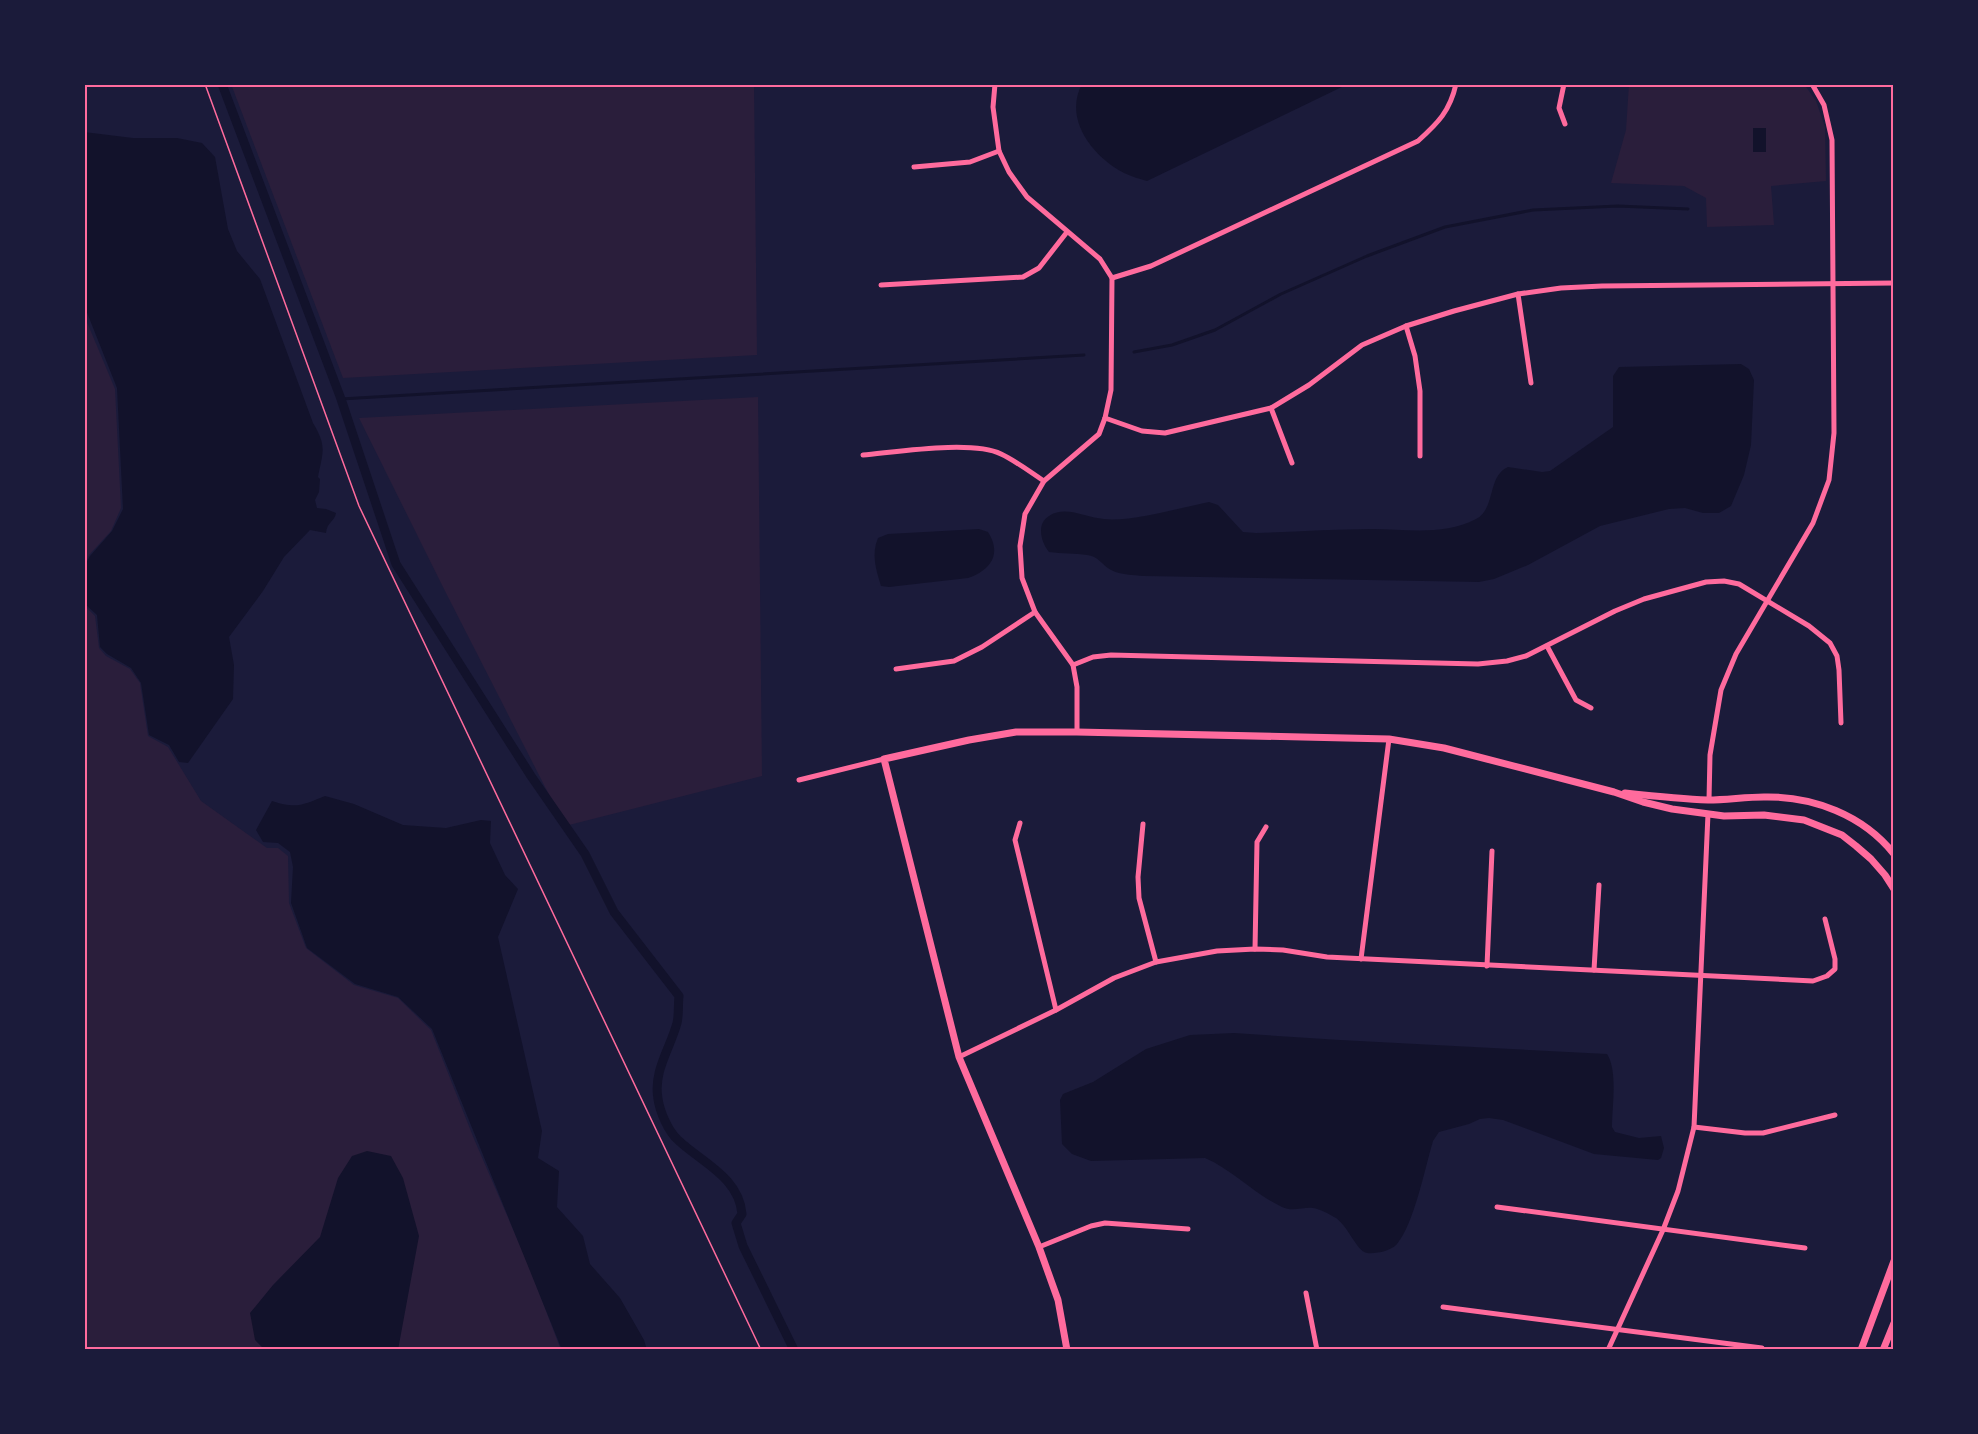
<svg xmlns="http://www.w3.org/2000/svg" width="1978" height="1434" font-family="'Varela Round',sans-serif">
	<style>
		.green { fill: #2a1e3b }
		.water { fill: #12122b }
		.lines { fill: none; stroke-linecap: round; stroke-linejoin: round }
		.stream { stroke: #12122b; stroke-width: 3 }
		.canal { stroke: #12122b; stroke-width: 9 }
		.path { stroke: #ff6b9d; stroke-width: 1.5 }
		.minor { stroke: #ff6b9d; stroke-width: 5 }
		.tertiary { stroke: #ff6b9d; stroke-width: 7 }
		.neatline { fill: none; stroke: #ff6b9d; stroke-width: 2 }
	</style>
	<rect width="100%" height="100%" fill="#1b1b3a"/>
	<g class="green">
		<polygon points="231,84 754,84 757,355 343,378"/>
		<polygon points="1629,84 1804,84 1816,101 1825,127 1826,181 1771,186 1774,225 1707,227 1706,198 1684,186 1611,183 1626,130"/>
		<polygon points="84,315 115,389 121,508 111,531 89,555 84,566"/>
		<polygon points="758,397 762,776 565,826 445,591 359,418"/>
		<polygon points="84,605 95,616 99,648 106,656 130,669 140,683 148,736 168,747 201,801 267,848 278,848 288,856 289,903 306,948 354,985 398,998 431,1030 474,1139 528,1264 561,1350 84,1350"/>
	</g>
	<g class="water">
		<path d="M 1082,84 L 1348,84 L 1147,181 C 1139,179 1131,176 1124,173 C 1093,157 1063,119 1082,84 Z"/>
		<rect x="1753" y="128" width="13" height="24"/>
		<path d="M 84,132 L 133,138 L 177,138 L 202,143 L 215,157 L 228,229 L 237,251 L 260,279 L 313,423 C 327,446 323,452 318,477 L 320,479 L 319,492 L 315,500 L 317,508 L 326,509 L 336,513 C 335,521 327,522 326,533 L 310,530 L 284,557 L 263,591 L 229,637 L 234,665 L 233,699 L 188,763 L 179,762 L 169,745 L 149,735 L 141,683 L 131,668 L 107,654 L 100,647 L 97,615 L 84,603 L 84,567 L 90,556 L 112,531 L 123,509 L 117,388 L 84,305 Z"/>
		<path d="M 1741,364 L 1749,369 L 1754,380 L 1751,445 L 1744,475 L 1731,506 L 1719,513 L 1703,513 L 1685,508 L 1669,509 L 1600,526 L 1528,565 L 1494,579 L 1479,582 L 1144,576 C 1133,575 1121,575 1111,570 C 1102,565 1098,556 1087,555 C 1075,553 1062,554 1049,552 C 1041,542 1036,524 1049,516 C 1066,505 1086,518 1104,519 C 1132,522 1179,508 1209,502 L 1218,505 L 1243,532 L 1256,533 C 1295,532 1333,529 1372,529 C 1407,529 1443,536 1476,519 C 1496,509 1487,476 1508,467 L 1542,472 L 1550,471 L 1613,427 L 1613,376 L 1619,367 Z"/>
		<path d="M 979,529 L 988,532 C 1002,554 991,570 968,578 L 889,587 L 881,586 C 876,570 871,554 878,538 L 888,534 Z"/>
		<path d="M 325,796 L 354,804 L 403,825 L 446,828 L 481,820 L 491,821 L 490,843 L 505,875 L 518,889 L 498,937 L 542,1131 L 538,1158 L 559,1171 L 557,1207 L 583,1236 L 590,1264 L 620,1298 L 644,1340 L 647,1350 L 562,1350 L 432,1029 L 398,997 L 355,984 L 307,948 L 291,903 L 293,867 L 290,852 L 278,843 L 263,842 L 256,830 L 272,801 C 296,809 303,805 325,796 Z"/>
		<path d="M 1234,1033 L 1340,1040 L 1607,1054 C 1618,1071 1612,1106 1612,1127 L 1615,1132 L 1639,1138 L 1661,1136 L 1664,1148 L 1661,1158 L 1658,1160 L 1594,1154 L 1503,1120 L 1489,1118 L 1480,1119 L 1469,1124 L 1439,1132 L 1433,1141 C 1425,1168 1414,1224 1397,1244 C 1391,1251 1376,1254 1367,1253 C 1356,1251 1347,1223 1334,1217 C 1329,1214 1320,1209 1313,1208 C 1303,1207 1292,1212 1282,1207 C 1254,1194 1233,1170 1205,1158 L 1091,1161 L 1072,1154 L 1062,1144 L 1060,1100 L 1063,1094 L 1093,1082 L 1146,1049 L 1190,1035 Z"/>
		<polygon points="367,1151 391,1156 403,1178 419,1236 398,1350 265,1350 255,1340 250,1313 273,1285 320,1237 338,1178 352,1156"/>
	</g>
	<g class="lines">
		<g class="stream">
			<polyline points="1134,352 1172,345 1215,330 1281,294 1367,256 1445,227 1533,210 1618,206 1688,209"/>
			<polyline points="341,399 1084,355"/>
		</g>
		<path class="canal" d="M 222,84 L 341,399 L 396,564 L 531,776 L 585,854 L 614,912 L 679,996 C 678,1005 679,1015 677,1023 C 670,1049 653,1071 658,1099 C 660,1112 668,1131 678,1140 C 701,1162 739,1177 742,1214 L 736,1223 L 743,1246 L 794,1350"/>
		<polyline class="path" points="205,84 359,506 761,1350"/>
		<g class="minor">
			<polyline points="995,84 993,107 999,151 1009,172 1027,197 1100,259 1112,278 1111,390 1105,418 1099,434 1044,481 1025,514 1020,546 1022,578 1035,612 1073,665 1077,687 1077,732"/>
			<polyline points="1564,84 1559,108 1565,124"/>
			<polyline points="914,167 970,162 999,151"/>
			<path d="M 1112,278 L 1151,266 L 1418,141 C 1438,123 1450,111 1456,84"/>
			<polyline points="881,285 1023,277 1039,268 1067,232"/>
			<polyline points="1518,294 1531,383"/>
			<polyline points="1406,326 1415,356 1420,391 1420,456"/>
			<polyline points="1271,408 1292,463"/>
			<polyline points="1105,418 1142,431 1165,433 1271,408 1309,385 1362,345 1406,326 1454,311 1518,294 1561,288 1602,286 1894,283"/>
			<path d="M 863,455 C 897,452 972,440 1001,454 C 1016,461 1030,472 1044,481"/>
			<polyline points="1547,646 1576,700 1591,708"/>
			<polyline points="1073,665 1093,657 1111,655 1478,664 1507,661 1526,656 1615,611 1644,599 1706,582 1724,581 1739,584 1809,626 1830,643 1837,656 1839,670 1841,723"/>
			<polyline points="896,669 954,661 982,647 1035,612"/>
			<polyline points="799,780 884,759"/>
			<polyline points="1709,800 1710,755 1721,690 1736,654 1813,523 1829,480 1834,433 1832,140 1824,105 1812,84"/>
			<polyline points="1020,823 1015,840 1056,1010"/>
			<polyline points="1143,824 1138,877 1139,898 1156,962"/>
			<polyline points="1255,949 1257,842 1266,827"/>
			<polyline points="1361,959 1389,739"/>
			<polyline points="1487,966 1492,851"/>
			<polyline points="1594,970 1599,885"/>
			<polyline points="959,1057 1056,1010 1114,978 1156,962 1217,951 1255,949 1283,950 1327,957 1813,981 1827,976 1835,969 1835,959 1825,919"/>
			<polyline points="1694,1127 1745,1133 1763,1133 1835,1115"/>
			<polyline points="1497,1207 1805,1248"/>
			<polyline points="1039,1247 1091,1226 1105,1223 1188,1229"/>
			<polyline points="1306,1293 1317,1350"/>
			<polyline points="1443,1307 1762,1348"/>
			<polyline points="1608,1350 1663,1230 1678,1191 1694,1127 1708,814"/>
		</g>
		<g class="tertiary">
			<path d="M 1625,793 C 1653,796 1681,799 1708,800 C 1727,800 1745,797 1764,797 C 1813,796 1863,815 1894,854"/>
			<polyline points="1067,1350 1058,1300 1039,1247 959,1057 884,759 969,740 1016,732 1077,732 1389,739 1444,748 1614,792 1643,802 1672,809 1724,816 1764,815 1804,820 1842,835 1856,846 1871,859 1885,875 1894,889"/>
			<polyline points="1861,1350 1894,1261"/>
			<polyline points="1883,1350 1894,1323"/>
		</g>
	</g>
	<rect width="1978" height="1434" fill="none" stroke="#1b1b3a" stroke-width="171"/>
	<rect x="86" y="86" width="1806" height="1262" class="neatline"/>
</svg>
